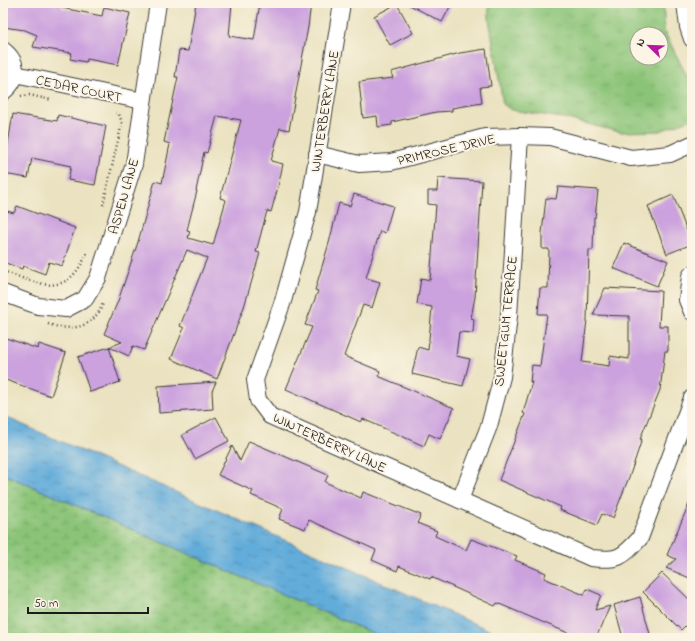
<svg xmlns="http://www.w3.org/2000/svg" width="695" height="641" font-family="'Indie Flower',sans-serif">
	<style>
		.grass { fill: url(#grass-tufts); stroke: #54704a; fill-rule: evenodd }
		.wetland { fill: url(#wetland-marsh); stroke: #54704a }
		.water { fill: url(#water-ripples); stroke: #3f647b }
		.building { fill: #cba1de; fill-rule: evenodd }
		.lines { fill: none; stroke-linecap: round; stroke-linejoin: round }
		.minor-casing { stroke: #3b3a35; stroke-width: 18 }
		.path { stroke: #3b3a35; stroke-width: 2.5; stroke-dasharray: 1 3; stroke-linecap: butt }
		.minor { stroke: #fff; stroke-width: 16 }
		.labels { text-anchor: middle; stroke-width: 4; stroke-linejoin: round; paint-order: stroke }
		.street-label { font-size: 14px; fill: #1c1c1c; stroke: #fcf5e5 }
	</style>
	<defs>
		<pattern id="grass-tufts" width="24" height="20" patternUnits="userSpaceOnUse"><rect width="24" height="20" fill="#8bc478"/><path d="M3 7l-1-3M5 7V3M7 7l1-3M15 17l-1-3M17 17v-4M19 17l1-3" fill="none" stroke="#77a867"/></pattern>
		<pattern id="wetland-marsh" width="20" height="14" patternUnits="userSpaceOnUse"><rect width="20" height="14" fill="#8bc478"/><path d="M1 5h8M5 5V1M11 12h8M15 12V8" fill="none" stroke="#77a867"/></pattern>
		<pattern id="water-ripples" width="26" height="14" patternUnits="userSpaceOnUse"><rect width="26" height="14" fill="#62acda"/><path d="M2 4q2-2 4 0t4 0M15 11q2-2 4 0t4 0" fill="none" stroke="#508bb0"/></pattern>
	</defs>
	<rect width="100%" height="100%" fill="#fcf5e5"/>
	<filter id="ink" filterUnits="userSpaceOnUse"><feTurbulence type="fractalNoise" baseFrequency=".025" numOctaves="2"/><feDisplacementMap in="SourceGraphic" scale="8" xChannelSelector="R" yChannelSelector="G"/><feConvolveMatrix kernelMatrix="1 2 1 2 8 2 1 2 1" color-interpolation-filters="sRGB"/></filter>
	<filter id="wash" filterUnits="userSpaceOnUse"><feTurbulence type="fractalNoise" baseFrequency=".012" numOctaves="4" result="noise"/><feDisplacementMap in="SourceGraphic" scale="16" xChannelSelector="R" yChannelSelector="G"/><feGaussianBlur stdDeviation="0.9" result="paint"/><feColorMatrix in="noise" values="0 0 0 0 0 0 0 0 0 0 0 0 0 0 0 0 0 1.4 0 .05"/><feComposite in="paint" operator="in"/></filter>
	<g filter="url(#wash)">
		<rect width="100%" height="100%" fill="#eae2c0"/>
		<path class="grass" d="M 489,3 L 664,3 L 664,31 L 692,86 L 692,119 L 660,131 L 620,132 L 563,118 L 511,110 L 503,104 L 489,19 ZM 637,34 L 661,34 L 661,58 L 637,58 Z"/>
		<polygon class="wetland" points="3,474 384,638 3,638"/>
		<polygon class="water" points="3,416 507,638 384,638 3,474"/>
		<g id="blocks">
			<g class="building">
				<polygon points="3,3 63,3 62,8 102,16 104,7 130,13 118,65 87,59 86,62 70,59 72,53 33,47 37,35 25,30 3,27"/>
				<path d="M 196,3 L 232,3 L 229,36 L 254,40 L 260,3 L 311,3 L 308,27 L 289,130 L 280,128 L 271,161 L 283,164 L 278,187 L 271,212 L 267,211 L 256,252 L 260,253 L 244,307 L 217,379 L 171,359 L 184,328 L 180,326 L 207,258 L 187,250 L 144,350 L 133,346 L 129,356 L 109,347 L 122,342 L 104,334 L 118,301 L 138,242 L 155,181 L 162,183 L 170,144 L 164,142 L 178,77 L 175,77 L 179,50 L 188,51 ZM 217,116 L 241,120 L 220,198 L 226,200 L 213,245 L 188,238 L 190,231 L 187,230 L 197,191 L 196,191 L 204,152 L 207,153 Z"/>
				<polygon points="406,3 452,3 442,22"/>
				<polygon points="397,4 413,33 390,45 374,16"/>
				<polygon points="486,49 491,86 480,87 482,103 452,108 452,111 436,112 392,122 392,125 378,127 377,116 363,118 359,82 393,78 391,72 460,53"/>
				<polygon points="13,114 57,121 58,115 106,126 95,185 68,180 71,166 32,158 28,178 3,174"/>
				<polygon points="438,178 482,181 475,297 471,318 474,319 473,333 459,332 456,356 470,359 463,386 412,374 418,347 428,350 432,307 417,304 421,278 430,280 436,205 428,204 428,191 437,191"/>
				<polygon points="558,187 598,190 595,218 594,217 593,250 589,250 587,320 582,362 609,366 610,356 629,359 629,316 593,315 605,288 661,291 659,326 668,326 668,351 665,351 660,390 640,439 642,439 631,472 613,518 602,514 597,525 560,510 561,507 499,480 525,414 523,413 532,382 530,382 532,365 540,366 547,314 538,314 540,288 548,288 549,249 542,249 542,233 546,198 556,199"/>
				<polygon points="354,194 393,206 385,233 380,231 366,278 380,282 372,308 363,305 344,356 380,371 378,376 454,408 440,439 429,434 424,446 363,419 361,422 286,389 312,327 305,325 318,291 315,290 329,243 339,203 350,206"/>
				<polygon points="673,195 692,244 667,254 648,206"/>
				<polygon points="17,206 75,228 62,266 49,262 45,274 23,266 22,269 3,262 3,210 14,213"/>
				<polygon points="624,243 668,261 657,286 613,268"/>
				<polygon points="3,337 38,349 39,344 66,353 51,396 3,379"/>
				<polygon points="109,347 120,382 90,392 78,357"/>
				<polygon points="216,382 212,391 213,409 159,413 158,386"/>
				<polygon points="216,417 229,441 195,459 182,435"/>
				<polygon points="249,441 328,475 325,482 361,498 363,492 421,515 417,523 437,531 435,536 466,550 471,539 517,556 515,560 546,573 544,578 584,595 587,589 601,595 595,610 610,606 596,638 580,638 497,603 495,606 431,577 430,579 399,566 397,571 372,560 376,550 309,520 305,529 279,519 283,509 251,495 253,491 218,475 232,446 240,461"/>
				<polygon points="692,497 692,579 666,568 676,559 667,555"/>
				<polygon points="662,573 692,602 692,619 681,630 643,592"/>
				<polygon points="640,597 651,638 623,638 614,605"/>
			</g>
		</g>
	</g>
	<g filter="url(#ink)">
		<use href="#blocks" fill-opacity="0" stroke="#3b3a35" stroke-width="1"/>
		<g class="lines">
			<defs>
				<g id="minor">
					<path d="M 342,3 L 308,212 L 283,301 L 255,380 L 258,400 L 270,416 L 591,558 C 618,561 622,558 640,538 L 692,398"/>
					<polyline points="685,3 688,27 692,39"/>
					<path d="M 3,50 C 19,62 19,80 3,92"/>
					<polyline points="15,74 143,101"/>
					<polyline points="317,154 359,164 391,162 485,137 520,136 550,137 631,158 670,154 692,144"/>
					<polyline points="692,274 690,276 687,300 692,312"/>
					<polyline points="3,293 38,306 66,309 85,299 98,278 134,164 158,3"/>
					<polyline points="460,500 489,426 502,377 509,316 520,136"/>
				</g>
			</defs>
			<use href="#minor" class="minor-casing"/>
			<g class="path">
				<polyline points="21,96 29,95 52,100"/>
				<polyline points="103,205 122,123 119,114 113,112"/>
				<path d="M 3,271 C 42,285 67,300 88,251"/>
				<path d="M 48,324 C 72,332 94,328 103,303"/>
			</g>
			<use href="#minor" class="minor"/>
		</g>
	</g>
	<g class="labels">
		<g class="street-label">
			<text transform="translate(79 88) rotate(12)" y="5">CEDAR COURT</text>
			<text transform="translate(324 111) rotate(-81)" y="5">WINTERBERRY LANE</text>
			<text transform="translate(446 149) rotate(-13)" y="5">PRIMROSE DRIVE</text>
			<text transform="translate(123 196) rotate(-74)" y="5">ASPEN LANE</text>
			<text transform="translate(505 321) rotate(-84)" y="5">SWEETGUM TERRACE</text>
			<text transform="translate(330 442) rotate(25)" y="5">WINTERBERRY LANE</text>
		</g>
	</g>
	<rect width="695" height="641" fill="none" stroke="#fcf5e5" stroke-width="16"/>
	<g transform="translate(649 46) rotate(293)"><circle r="19" fill="#fcf5e5" stroke="#a29e95"/>
	<path d="M0-3L7 15L0 10L-7 15Z" fill="#b5179e"/>
	<text y="-6" font-size="11" font-weight="bold" text-anchor="middle" fill="#1c1c1c">N</text>
	</g>
	<path d="M28 607v6h120v-6" fill="none" stroke="#1c1c1c" stroke-width="2"/>
	<text x="34" y="607" font-size="12" fill="#1c1c1c" stroke="#fcf5e5" stroke-width="3" paint-order="stroke">50 m</text>
</svg>
